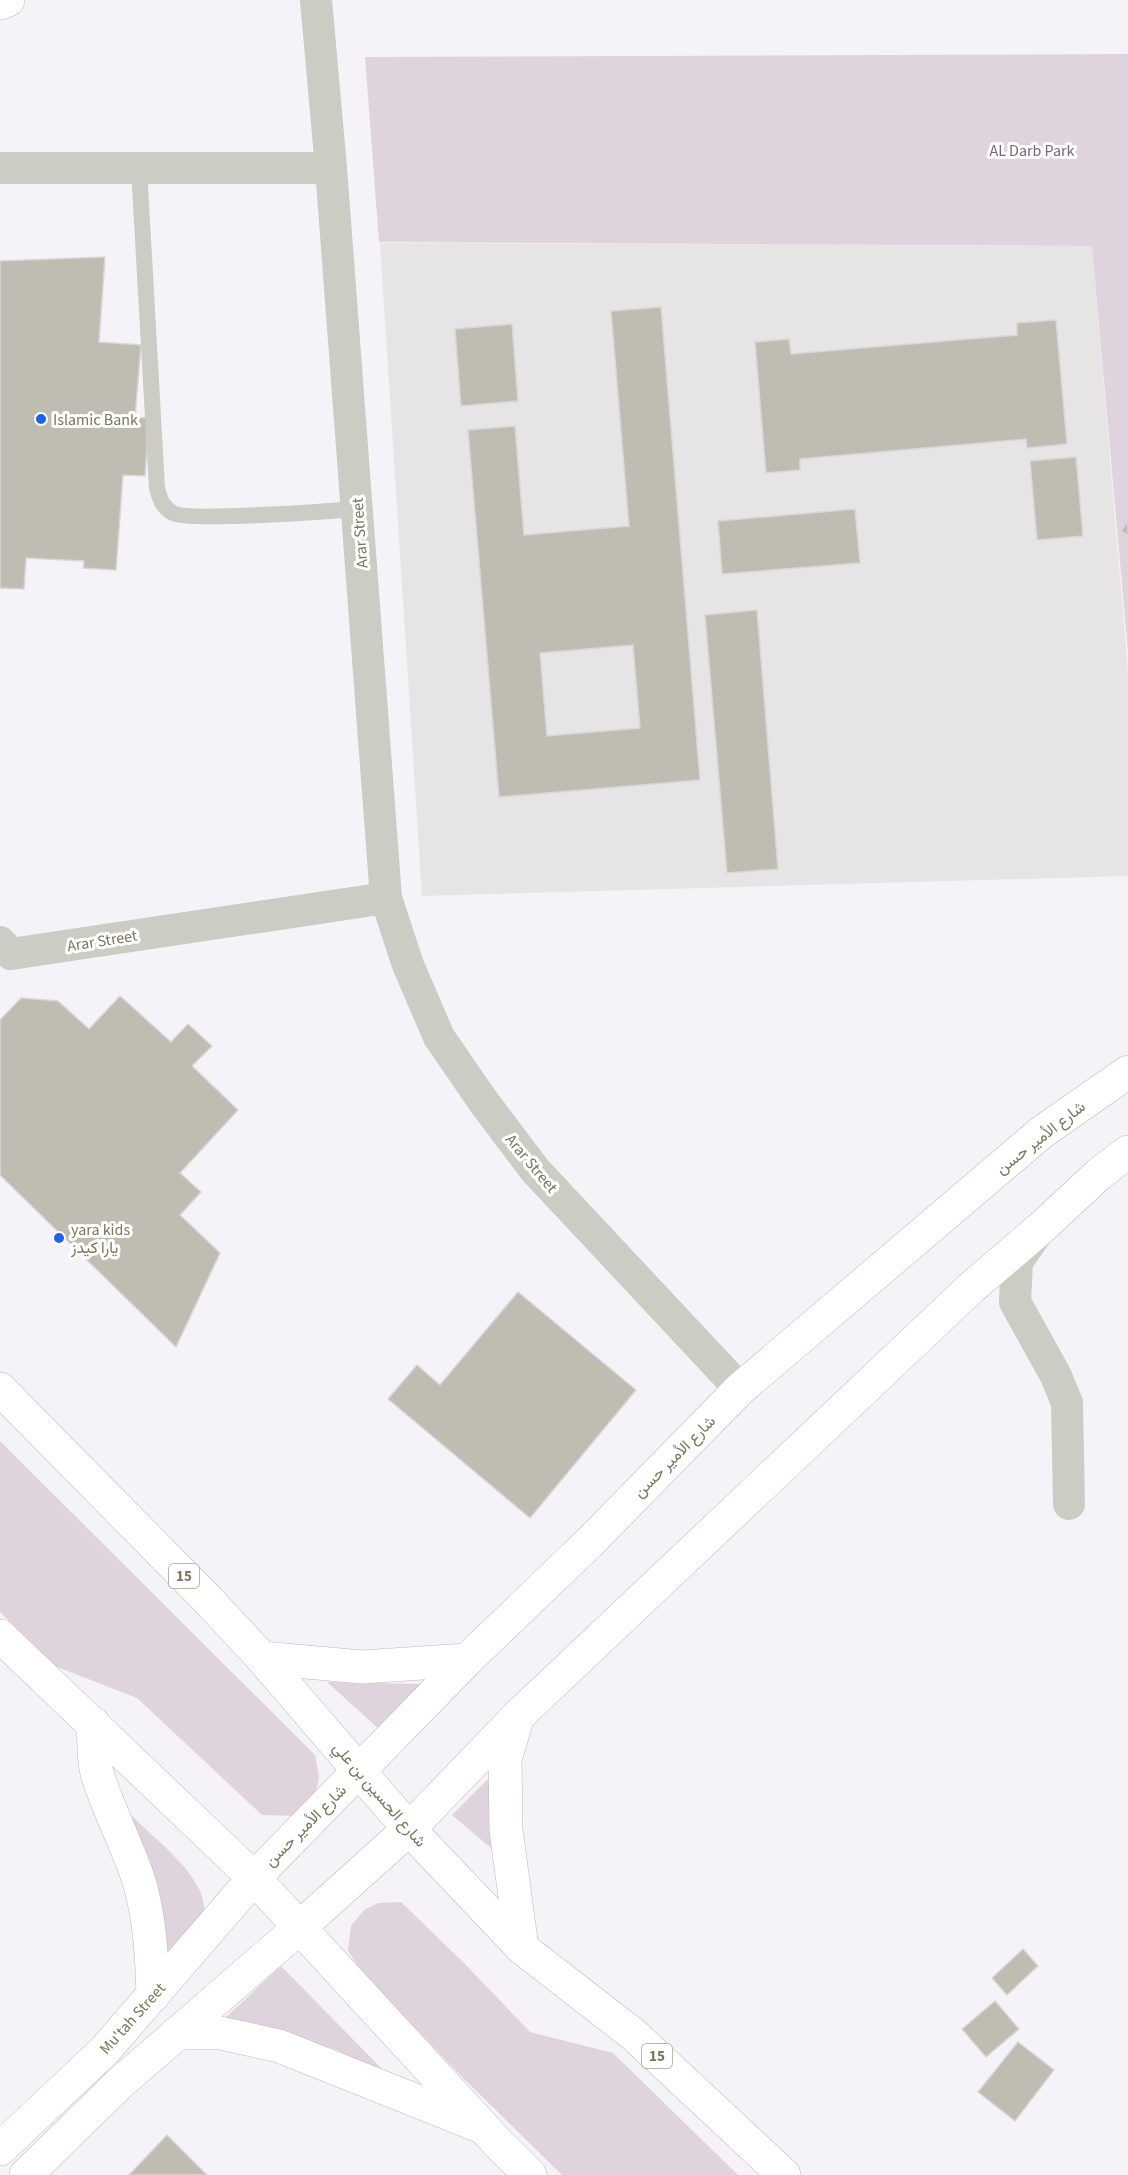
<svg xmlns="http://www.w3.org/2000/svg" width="1128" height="2175" font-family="'Source Sans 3',Vazirmatn,sans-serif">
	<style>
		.built { fill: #e6e4e5 }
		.green { fill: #dfd4de }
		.building { fill: #bfbdb2; stroke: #d7d6d8; stroke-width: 1.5; fill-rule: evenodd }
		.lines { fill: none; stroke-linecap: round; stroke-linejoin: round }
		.secondary-casing { stroke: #bfbdb4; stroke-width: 34 }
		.primary-casing { stroke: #bcbbb2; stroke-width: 34 }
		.trunk-casing { stroke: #bcbbb4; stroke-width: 34 }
		.service { stroke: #cccbc4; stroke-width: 16 }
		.minor { stroke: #cccbc4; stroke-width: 32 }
		.secondary { stroke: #fff; stroke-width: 33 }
		.primary { stroke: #fff; stroke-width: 33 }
		.trunk { stroke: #fff; stroke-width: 33 }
		.poi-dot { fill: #1a64f0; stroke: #fff; stroke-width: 2 }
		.labels { text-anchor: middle; stroke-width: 6; stroke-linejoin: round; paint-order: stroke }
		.shield { fill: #fff; stroke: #a3a08d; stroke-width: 1.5 }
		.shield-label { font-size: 15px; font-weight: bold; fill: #7b775c }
		.park-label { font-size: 16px; fill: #7d6378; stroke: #fff }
		.poi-label { font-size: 16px; fill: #7b775c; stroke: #fff; text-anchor: start }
		.street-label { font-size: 16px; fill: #7b775c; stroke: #fff }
	</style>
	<rect width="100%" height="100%" fill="#f5f3f7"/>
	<polygon class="built" points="380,243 1092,246 1128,672 1128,876 422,896"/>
	<g class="green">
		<polygon points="1128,54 1128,653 1092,246 379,242 365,57"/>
		<polygon points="0,1441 315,1755 319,1776 315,1800 301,1816 262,1815 137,1698 52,1665 0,1612"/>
		<polygon points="327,1682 420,1684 381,1731"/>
		<polygon points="497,1770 498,1854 452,1815"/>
		<path d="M 124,1817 L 133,1817 C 154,1838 188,1864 200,1891 C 204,1901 205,1912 206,1923 L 162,1982 Z"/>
		<polygon points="401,1902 464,1963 530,2032 613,2053 738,2175 562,2175 460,2075 361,1971 348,1951 351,1926 364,1910 378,1903"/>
		<polygon points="281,1966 386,2073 334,2049 274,2031 224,2019"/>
	</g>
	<g class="building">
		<polygon points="105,257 99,342 141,345 135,417 149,418 145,476 123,475 116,570 83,568 84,561 26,558 24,589 0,588 0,261"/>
		<path d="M 661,307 L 700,780 L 499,797 L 468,430 L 515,426 L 524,535 L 629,526 L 611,311 ZM 633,645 L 640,728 L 547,736 L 540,653 Z"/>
		<polygon points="1056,320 1067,444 1027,448 1026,439 800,459 800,470 766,473 755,342 789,339 791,354 1017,335 1017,323"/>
		<polygon points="512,324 518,401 461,406 455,329"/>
		<polygon points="1076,457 1083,536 1037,540 1030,461"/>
		<polygon points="855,509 860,563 722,574 718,521"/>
		<polygon points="1128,521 1128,536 1121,531"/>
		<polygon points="757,610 778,869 727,873 705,615"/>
		<polygon points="120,996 171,1042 188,1024 212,1046 192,1066 238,1110 180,1173 201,1192 180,1215 220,1253 176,1347 0,1175 0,1020 21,998 58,1001 89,1029"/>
		<polygon points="518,1292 636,1390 530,1518 388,1399 417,1365 440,1385"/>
		<polygon points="1023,1949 1038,1966 1007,1995 992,1978"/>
		<polygon points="995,2001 1019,2029 986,2057 962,2029"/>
		<polygon points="1018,2042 1054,2070 1015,2121 978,2092"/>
		<polygon points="167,2135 207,2175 129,2175"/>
	</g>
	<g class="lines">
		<defs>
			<g id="secondary">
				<polyline points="0,3 8,0"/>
				<polyline points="0,2149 105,2050 254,1878"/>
				<polyline points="26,2175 119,2084 300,1927"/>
			</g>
			<g id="primary">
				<polyline points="254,1878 467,1660 589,1543 740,1389 1042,1132 1128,1072"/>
				<polyline points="300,1927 409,1829 518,1716 972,1287 1042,1227 1099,1174 1128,1152"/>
			</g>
			<g id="trunk">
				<polyline points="0,1389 210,1602 262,1658 409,1829 522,1948 634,2035 784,2175"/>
				<polyline points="0,1636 254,1878 497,2142 530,2175"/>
				<polyline points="262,1658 362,1667 467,1660"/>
				<polyline points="518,1716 505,1759 506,1830 522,1948"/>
				<path d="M 93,1723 C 94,1739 93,1758 97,1773 C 108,1810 127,1844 139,1881 C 150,1918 152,1958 153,1996"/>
				<polyline points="177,2033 220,2033 279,2046 477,2125"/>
			</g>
		</defs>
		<use href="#secondary" class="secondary-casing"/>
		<use href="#primary" class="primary-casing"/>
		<use href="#trunk" class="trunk-casing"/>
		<path class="service" d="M 139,168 L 157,488 C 160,499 162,507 173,513 C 187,522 330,511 357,509"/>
		<g class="minor">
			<polyline points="316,0 331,168 386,898 408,965 439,1037 483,1101 535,1170 740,1389"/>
			<polyline points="0,168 331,168"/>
			<polyline points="0,942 11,954 386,898"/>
			<polyline points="1037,1233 1017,1262 1015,1302 1056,1376 1067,1403 1069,1504"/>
		</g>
		<use href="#secondary" class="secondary"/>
		<use href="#primary" class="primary"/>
		<use href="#trunk" class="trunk"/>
	</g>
	<g class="poi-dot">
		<circle cx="41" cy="419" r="6"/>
		<circle cx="59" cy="1238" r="6"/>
	</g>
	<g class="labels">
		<g class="shield">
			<rect x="169" y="1564" width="30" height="24" rx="4.5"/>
			<rect x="642" y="2044" width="30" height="24" rx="4.5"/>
		</g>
		<g class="shield-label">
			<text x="184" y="1581">15</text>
			<text x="657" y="2061">15</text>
		</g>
		<g class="park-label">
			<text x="1032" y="156">AL Darb Park</text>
		</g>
		<g class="poi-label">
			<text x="53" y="425">Islamic Bank</text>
			<text x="71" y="1235">yara kids<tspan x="71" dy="18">يارا كيدز</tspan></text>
		</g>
		<g class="street-label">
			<text transform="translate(359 533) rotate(-94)" y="6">Arar Street</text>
			<text transform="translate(102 940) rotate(-9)" y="6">Arar Street</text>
			<text transform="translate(1040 1137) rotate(-38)" y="6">شارع الأمير حسن</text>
			<text transform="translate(532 1163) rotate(50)" y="6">Arar Street</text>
			<text transform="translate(674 1456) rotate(-45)" y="6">شارع الأمير حسن</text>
			<text transform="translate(380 1794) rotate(49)" y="6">شارع الحسين بن علي</text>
			<text transform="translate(305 1825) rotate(-45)" y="6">شارع الأمير حسن</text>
			<text transform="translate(132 2018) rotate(-48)" y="6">Mu'tah Street</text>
		</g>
	</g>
</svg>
